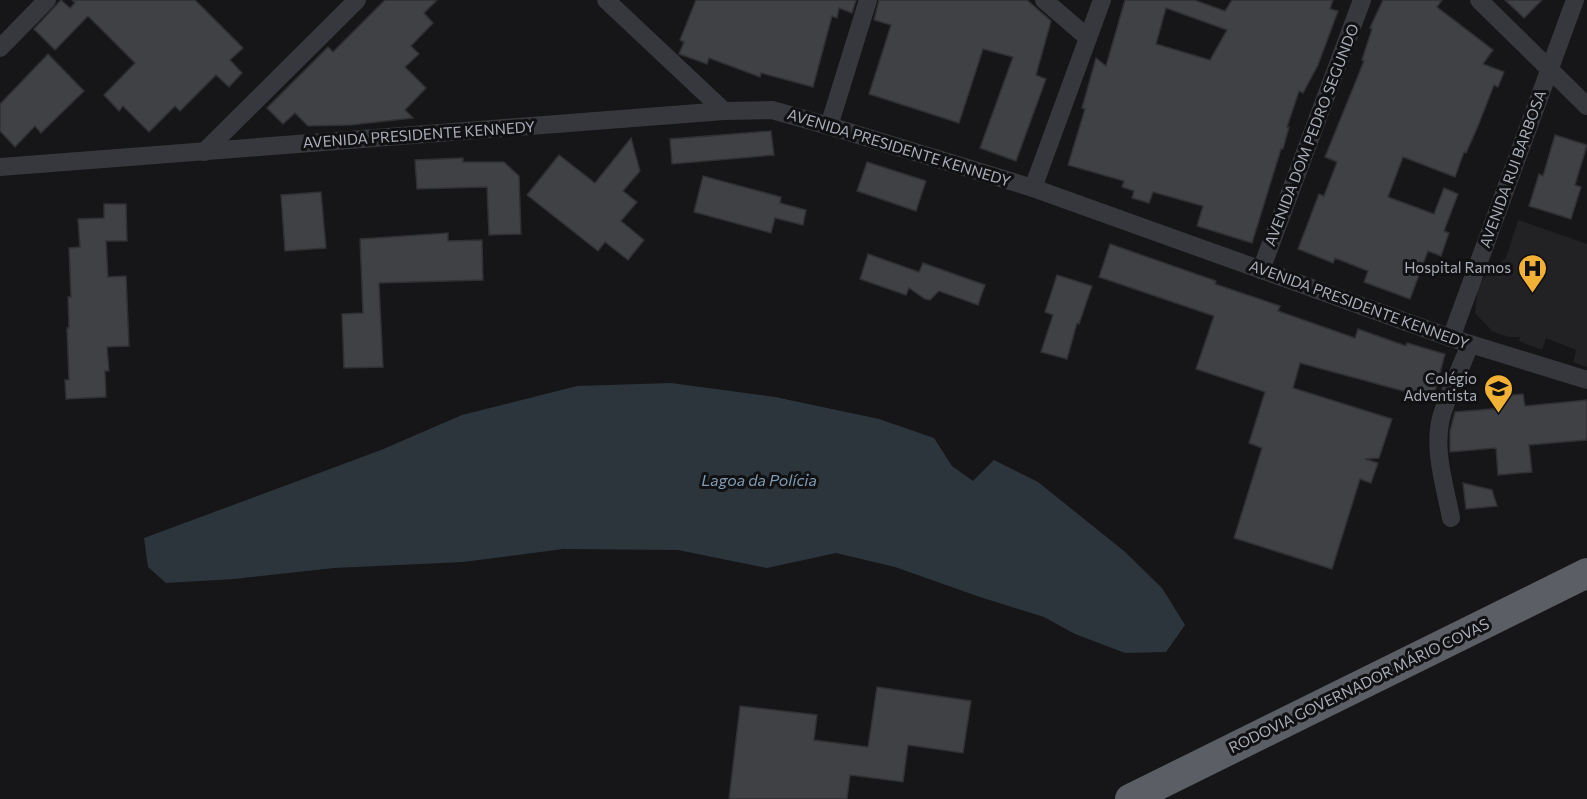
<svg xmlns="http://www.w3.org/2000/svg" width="1587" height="799" font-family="Commissioner,sans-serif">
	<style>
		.built { fill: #222225 }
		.water { fill: #2c353c }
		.building { fill: #404145; stroke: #303034; stroke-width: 1.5; fill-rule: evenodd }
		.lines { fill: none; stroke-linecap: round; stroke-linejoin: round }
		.minor { stroke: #37383d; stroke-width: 18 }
		.trunk { stroke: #5b5e65; stroke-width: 30 }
		.labels { text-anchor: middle; stroke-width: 6; stroke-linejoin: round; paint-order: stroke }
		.street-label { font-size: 15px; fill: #a8adb8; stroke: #111113 }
		.poi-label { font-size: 15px; fill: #a8adb8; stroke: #111113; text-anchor: end }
		.water-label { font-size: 16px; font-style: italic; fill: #7f9bb3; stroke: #111113 }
	</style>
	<rect width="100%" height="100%" fill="#161618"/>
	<polygon class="built" points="1518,220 1587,244 1587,367 1573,362 1576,350 1546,338 1542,350 1519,341 1520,337 1509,337 1492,331 1475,313 1478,287 1489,271 1506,258"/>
	<polygon class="water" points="671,383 775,397 879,419 934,438 952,466 973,481 994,460 1038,482 1124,551 1162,588 1185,625 1166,652 1125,653 1075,634 1044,617 980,597 895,567 836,553 767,568 678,550 563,549 463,562 334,568 234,579 166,583 148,567 144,538 381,450 462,415 577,386"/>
	<g class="building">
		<polygon points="61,0 70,8 75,3 72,0 195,0 243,48 230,60 242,73 229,87 216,75 180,111 175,106 149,132 123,106 119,111 104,95 135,63 88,16 55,50 34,29"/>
		<polygon points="385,0 437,0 424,13 433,23 411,46 419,54 405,67 426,88 405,110 413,118 351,125 308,126 295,113 283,124 267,108 328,47 333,52"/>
		<polygon points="696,0 856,0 852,13 839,8 837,18 832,16 813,87 761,73 760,77 709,58 707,64 679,54 684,42 680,40"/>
		<polygon points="879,0 1027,0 1051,21 1036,75 1046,79 1016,161 980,148 1013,57 983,49 959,123 869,94 891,25 874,20"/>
		<path d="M 1125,0 L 1194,0 L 1225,11 L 1232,0 L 1333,0 L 1330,9 L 1338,11 L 1318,65 L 1303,93 L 1299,91 L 1287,127 L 1289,127 L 1283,149 L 1281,149 L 1252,243 L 1197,226 L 1203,206 L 1153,192 L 1149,203 L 1132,198 L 1134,191 L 1122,187 L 1124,181 L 1068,165 L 1085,109 L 1082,108 L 1096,58 L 1106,66 ZM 1166,8 L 1227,30 L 1210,60 L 1156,44 Z"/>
		<polygon points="1383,0 1442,0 1437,7 1493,50 1483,64 1504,72 1498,87 1494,85 1478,126 1466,153 1464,152 1455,177 1403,157 1388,197 1434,214 1444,188 1458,194 1444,231 1449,233 1441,256 1428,251 1410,299 1364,282 1368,271 1335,258 1333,263 1298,249 1319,194 1324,196 1337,162 1325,157 1364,61 1362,60 1372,29 1370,28"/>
		<polygon points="1505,0 1542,0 1524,18"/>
		<polygon points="48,54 84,91 41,133 35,126 15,147 0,131 0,104"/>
		<polygon points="771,131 774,155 672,164 670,139"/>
		<polygon points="1555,135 1587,145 1575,185 1581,187 1571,219 1529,206 1539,174 1543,176"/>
		<polygon points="631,138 640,171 623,191 637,202 621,221 644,240 628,260 605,242 598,251 527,195 559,155 595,183"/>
		<polygon points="463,158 463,162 504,162 519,176 521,234 489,235 487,187 417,189 415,160"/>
		<polygon points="867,162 926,181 916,211 857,191"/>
		<polygon points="703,176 781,197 780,203 806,210 803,225 775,218 771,233 694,212"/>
		<polygon points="321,192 326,248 285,251 281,195"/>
		<polygon points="104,204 126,204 127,241 106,241 108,277 126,276 129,346 107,347 109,371 105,371 106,397 66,399 65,380 69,380 67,328 69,328 68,297 71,297 69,248 80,247 78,219 104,218"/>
		<polygon points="448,233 448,241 482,240 483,280 379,283 383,367 344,368 342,314 363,313 360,239"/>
		<polygon points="1110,244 1216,281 1215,284 1280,306 1278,311 1355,338 1358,329 1406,346 1407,343 1445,354 1433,399 1300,363 1293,388 1392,419 1379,458 1365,459 1378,463 1371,483 1360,479 1332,569 1234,538 1262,448 1249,443 1265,392 1196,369 1214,316 1099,277"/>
		<polygon points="868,254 919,272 923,263 985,285 978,305 939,291 930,300 925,299 909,288 906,295 860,279"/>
		<polygon points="1057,275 1092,286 1079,324 1077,323 1067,359 1041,352 1053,315 1045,312"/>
		<polygon points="1523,394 1525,406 1587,400 1587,440 1529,445 1532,472 1498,475 1496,448 1450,452 1450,431 1455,412 1503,408 1502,396"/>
		<polygon points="1463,483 1492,490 1497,506 1466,509"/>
		<polygon points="877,687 971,701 963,753 908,745 903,782 850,775 847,799 729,799 740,706 817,715 814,740 868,747"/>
	</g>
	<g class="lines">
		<g class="minor">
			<polyline points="606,0 724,111"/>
			<polyline points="1044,0 1088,38"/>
			<polyline points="1479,0 1587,106"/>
			<polyline points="0,48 47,0"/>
			<polyline points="829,126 868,0"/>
			<polyline points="204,152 357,0"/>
			<polyline points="0,167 724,111 772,110 829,126 1033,188 1451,338 1587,380"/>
			<polyline points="1033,188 1102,0"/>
			<polyline points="1261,270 1362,0"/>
			<polyline points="1451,338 1575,0"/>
			<path d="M 1451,518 C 1445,486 1433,450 1441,418 C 1448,393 1461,368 1470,344"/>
		</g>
		<polyline class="trunk" points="1130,799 1587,573"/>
	</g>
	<defs>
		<symbol id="hospital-pin" viewBox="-11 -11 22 30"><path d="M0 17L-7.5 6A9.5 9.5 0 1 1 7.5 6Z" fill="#f2b134" stroke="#111113"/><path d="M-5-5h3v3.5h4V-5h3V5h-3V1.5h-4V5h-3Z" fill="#111"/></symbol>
		<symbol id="school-pin" viewBox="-11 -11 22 30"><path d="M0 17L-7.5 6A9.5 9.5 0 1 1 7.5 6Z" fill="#f2b134" stroke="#111113"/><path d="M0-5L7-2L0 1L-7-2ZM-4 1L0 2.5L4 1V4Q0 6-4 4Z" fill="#111"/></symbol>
	</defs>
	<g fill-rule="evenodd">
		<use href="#hospital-pin" x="1516" y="252" width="33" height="45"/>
		<use href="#school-pin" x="1482" y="372" width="33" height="45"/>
	</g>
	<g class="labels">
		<g class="street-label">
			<text transform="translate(419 135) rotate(-4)" y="5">AVENIDA PRESIDENTE KENNEDY</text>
			<text transform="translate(1312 135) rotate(-69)" y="5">AVENIDA DOM PEDRO SEGUNDO</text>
			<text transform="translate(899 148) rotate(17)" y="5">AVENIDA PRESIDENTE KENNEDY</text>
			<text transform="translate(1513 169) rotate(-70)" y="5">AVENIDA RUI BARBOSA</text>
			<text transform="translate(1359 305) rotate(20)" y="5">AVENIDA PRESIDENTE KENNEDY</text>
			<text transform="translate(1359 686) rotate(-26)" y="5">RODOVIA GOVERNADOR MÁRIO COVAS</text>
		</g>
		<g class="poi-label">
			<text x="1511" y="273">Hospital Ramos</text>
			<text x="1477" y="384">Colégio<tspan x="1477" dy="17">Adventista</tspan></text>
		</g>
		<g class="water-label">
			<text x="759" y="486">Lagoa da Polícia</text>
		</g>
	</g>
</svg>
